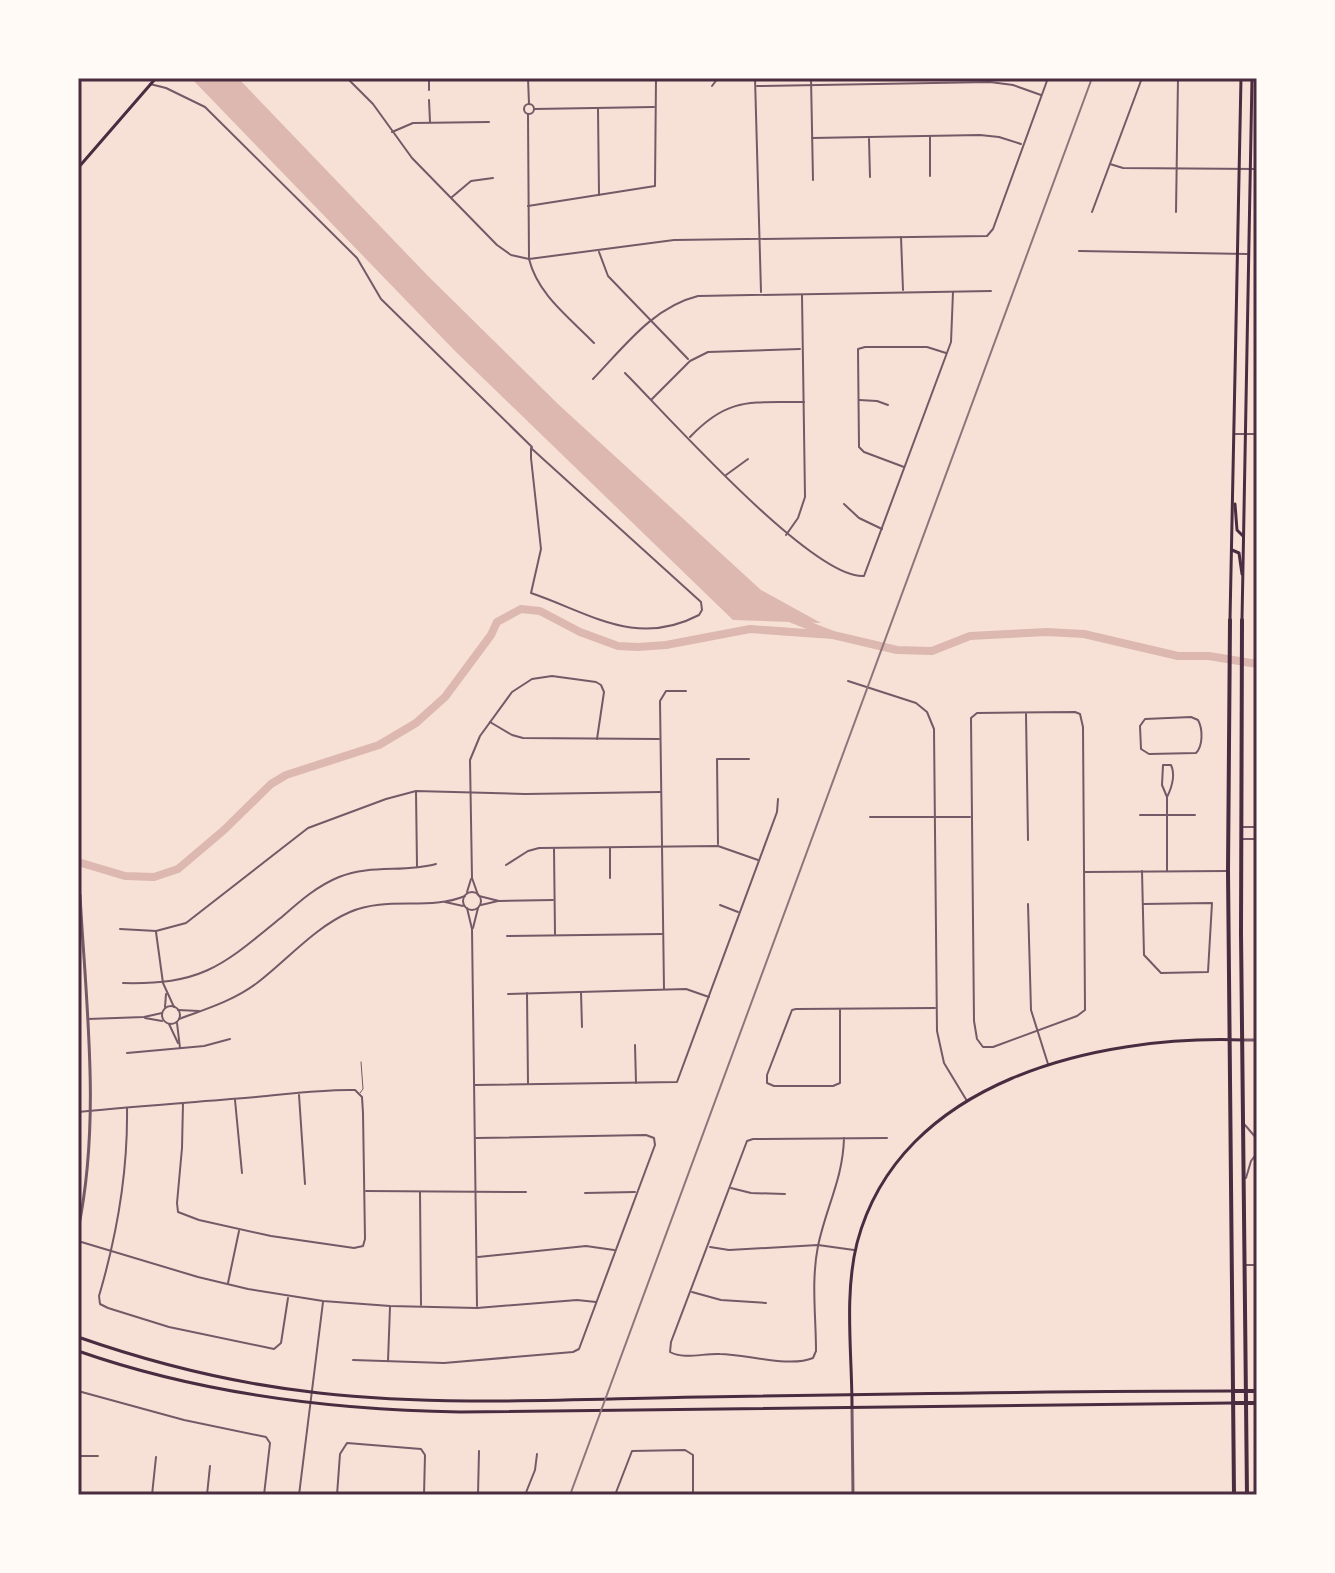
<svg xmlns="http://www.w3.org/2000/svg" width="1335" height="1573" font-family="'Golos Text',sans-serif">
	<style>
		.water { fill: #dcb8b0 }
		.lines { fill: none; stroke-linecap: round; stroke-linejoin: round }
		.river { stroke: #dcb8b0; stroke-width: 8 }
		.service { stroke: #755966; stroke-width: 1 }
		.minor { stroke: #755966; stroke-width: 2 }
		.tertiary { stroke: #755966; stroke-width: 3 }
		.secondary { stroke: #4a2c40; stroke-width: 3 }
		.primary { stroke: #4a2c40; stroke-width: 4 }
		.rail { stroke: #8f747c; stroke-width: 2 }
		.neatline { fill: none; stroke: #4a2c40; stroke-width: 3 }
	</style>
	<rect width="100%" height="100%" fill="#f7e1d7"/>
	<polygon class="water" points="191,78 238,78 427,275 559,405 761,590 821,623 733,620 455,351"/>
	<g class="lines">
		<g class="river">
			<polyline points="792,619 833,635 897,650 932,651 970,636 1047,632 1084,634 1178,656 1209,656 1257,664"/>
			<polyline points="78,862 125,876 154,877 178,869 224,830 271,784 286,775 379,745 416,723 445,697 491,635 497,622 521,609 540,611 580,632 618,646 638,647 666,645 750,629 833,635"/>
		</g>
		<polyline class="service" points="360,1093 363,1089 361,1062"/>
		<g class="minor">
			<polyline points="347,78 373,104 412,158 497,245 511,255 529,259 674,240 987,236 993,229 1048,78"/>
			<polyline points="528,78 529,104"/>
			<polyline points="755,78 761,292"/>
			<polyline points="811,78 813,180"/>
			<path d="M 150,84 L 166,88 L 205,107 L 357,258 L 381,299 L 532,447 L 531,449 L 531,458 L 541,549 L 531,593 C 590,613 636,648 699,615 L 702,610 L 701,602 L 531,448"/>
			<polyline points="712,86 718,78"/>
			<polyline points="757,86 990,82 1013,85 1041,95"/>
			<polyline points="429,90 429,78"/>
			<polyline points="429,100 430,122"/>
			<circle cx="529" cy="109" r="5"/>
			<polyline points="534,109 654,107"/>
			<polyline points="598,109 599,195"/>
			<path d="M 528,114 L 529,259 C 538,295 569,317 594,343"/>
			<polyline points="392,132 413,123 489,122"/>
			<polyline points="930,137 930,176"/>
			<polyline points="812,138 980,135 999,137 1021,144"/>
			<polyline points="869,139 870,177"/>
			<polyline points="1110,164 1123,168 1257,169"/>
			<polyline points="452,197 471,181 493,178"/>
			<polyline points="528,206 655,186 656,78"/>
			<polyline points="1092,212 1142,78"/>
			<polyline points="1176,212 1178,78"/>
			<polyline points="901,237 903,290"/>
			<polyline points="1079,251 1247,254"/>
			<polyline points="599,252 608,276 688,359"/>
			<path d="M 625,373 C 666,414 813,580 864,576 L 951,342 L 953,292"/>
			<path d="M 593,379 C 624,347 653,307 698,296 L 991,291"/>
			<polyline points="652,399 690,361 708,352 800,349"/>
			<polyline points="859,400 877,401 888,405"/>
			<polyline points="1235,434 1257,434"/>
			<path d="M 690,437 C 729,396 751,403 804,402"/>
			<polyline points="904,467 864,452 859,447 858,349 865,347 927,347 946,353"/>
			<polyline points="726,475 748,459"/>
			<polyline points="844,504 859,518 882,529"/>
			<polyline points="786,535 798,518 805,497 802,295"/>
			<polyline points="848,681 916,703 927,712 934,729 937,1031 944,1063 967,1101"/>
			<polygon points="1075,712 1080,714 1083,727 1085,1010 1077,1016 993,1047 983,1047 977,1039 974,1021 971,718 977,713"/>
			<polyline points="1026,714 1028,840"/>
			<path d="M 1191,717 L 1198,720 C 1203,729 1203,746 1196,753 L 1149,754 L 1141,749 L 1140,726 L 1145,719 Z"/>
			<polyline points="490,722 512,735 523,738 659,739"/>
			<polyline points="416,792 417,866"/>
			<path d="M 1167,797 C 1172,787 1176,776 1171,765 L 1163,765 L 1162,785 L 1167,797 L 1167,871"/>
			<polyline points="1140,815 1195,815"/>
			<polyline points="870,817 970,817"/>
			<polyline points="1242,827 1257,827"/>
			<polyline points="1243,839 1257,839"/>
			<polyline points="718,844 717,759 749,759"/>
			<polyline points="554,849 555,934"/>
			<polyline points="506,865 528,851 539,848 718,846 758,860"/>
			<polyline points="1142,871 1144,955 1161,973 1208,972 1212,903 1143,904"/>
			<polyline points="1085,872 1227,871"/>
			<polyline points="610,878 610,848"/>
			<polyline points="467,892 471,879"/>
			<circle cx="472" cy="901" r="9"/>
			<polyline points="478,895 472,878 470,760 480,736 512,692 532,679 552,676 596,682 601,685 604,692 597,739"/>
			<polyline points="479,896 499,901 553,900"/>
			<polyline points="445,902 463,906"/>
			<polyline points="1028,904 1031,1010 1048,1064"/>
			<polyline points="481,905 498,901"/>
			<polyline points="720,905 738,912"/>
			<polyline points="467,908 472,929 477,1306"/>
			<polyline points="473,928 478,908"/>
			<polyline points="120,929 156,931 186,923 308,828 386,799 416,791 525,794 661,792"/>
			<polyline points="156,932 163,983 174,1007"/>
			<polyline points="507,936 662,934"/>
			<path d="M 123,983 C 204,985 223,965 283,916 C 300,901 317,886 339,877 C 371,864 404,873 436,864"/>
			<polyline points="664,989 660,701 666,691 686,691"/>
			<polyline points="581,992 582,1027"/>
			<polyline points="527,993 528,1083"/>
			<polyline points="508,994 686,989 709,997"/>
			<circle cx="171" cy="1015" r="9"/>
			<polyline points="165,1007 166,994"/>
			<polyline points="840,1009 840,1083 833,1086 774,1086 767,1083 767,1075 792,1010 796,1009 935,1008"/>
			<polyline points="178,1010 199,1011"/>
			<polyline points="145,1018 162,1021"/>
			<polyline points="88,1019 144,1017 162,1013"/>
			<path d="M 179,1019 C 206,1009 233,1001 257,983 C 287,960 315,927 350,912 C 387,896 429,911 465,896"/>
			<polyline points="177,1023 180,1048"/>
			<polyline points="169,1024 178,1043"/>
			<polyline points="635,1045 636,1083"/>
			<polyline points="127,1053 204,1046 230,1039"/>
			<polyline points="475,1085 677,1082 777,812 778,799"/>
			<polyline points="299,1095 305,1184"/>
			<polyline points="235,1100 242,1173"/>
			<path d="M 127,1108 C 128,1173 117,1235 99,1296 L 100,1304 L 108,1308 L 169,1327 L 274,1349 L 281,1343 L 288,1298"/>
			<path d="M 78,1112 C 137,1106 197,1102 256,1097 C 289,1094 322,1089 355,1090 L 362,1097 L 363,1113 L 365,1239 L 363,1246 L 354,1248 L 271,1236 L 199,1220 L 178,1212 L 177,1203 L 182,1148 L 183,1103"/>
			<polyline points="1245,1125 1257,1139"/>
			<path d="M 844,1138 C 843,1179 826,1207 818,1246 C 811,1281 816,1316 816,1351 L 813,1358 C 789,1368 746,1354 720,1354 C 704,1353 684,1360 670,1352 L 671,1342 L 747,1141 L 753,1139 L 887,1138"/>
			<polyline points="1246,1178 1251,1161 1257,1153"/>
			<polyline points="731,1188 751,1193 785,1194"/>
			<polyline points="366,1191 526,1192"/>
			<polyline points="420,1192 421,1305"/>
			<polyline points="585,1193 635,1192"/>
			<polyline points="78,1241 198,1277 248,1289 323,1301 390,1306 477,1308 577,1300 596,1302"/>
			<polyline points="710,1247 729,1250 818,1245 854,1250"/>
			<polyline points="478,1257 586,1246 614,1250"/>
			<polyline points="1246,1265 1257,1265"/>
			<polyline points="228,1283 239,1231"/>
			<polyline points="692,1292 721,1300 766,1303"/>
			<polyline points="353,1360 444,1363 573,1352 579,1349 655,1145 654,1138 646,1135 476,1138"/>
			<polyline points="388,1361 390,1307"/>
			<polyline points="78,1391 184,1420 266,1437 270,1443 264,1495"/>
			<polyline points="78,1456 98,1456"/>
			<polyline points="152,1495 156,1457"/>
			<polyline points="207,1495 210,1466"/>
			<polyline points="299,1495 323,1302"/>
			<polyline points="337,1495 340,1454 347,1443 421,1449 425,1455 424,1495"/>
			<polyline points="478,1495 479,1451"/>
			<polyline points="525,1495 535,1470 537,1454"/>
			<polyline points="615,1495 632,1451 685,1450 693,1455 693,1495"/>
		</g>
		<g class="tertiary">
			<path d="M 78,894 L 80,895 C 86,1006 101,1120 78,1230"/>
			<polyline points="1243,1040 1257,1040"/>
			<polyline points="852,1407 853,1495"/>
		</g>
		<g class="secondary">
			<polyline points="78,168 156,78"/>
			<polyline points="1235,504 1237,530 1243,536"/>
			<polyline points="1232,550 1239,553 1242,574"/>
			<polyline points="1230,620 1241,78"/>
			<polyline points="1242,620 1252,78"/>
			<path d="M 78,1337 C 155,1364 238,1384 319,1393 C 445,1407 574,1399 700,1397 C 878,1394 1055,1391 1233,1391"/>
			<path d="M 78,1351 C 201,1394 330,1410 460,1412 L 1232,1403"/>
			<path d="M 852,1407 C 852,1353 844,1295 857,1243 C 900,1080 1097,1035 1243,1040"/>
		</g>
		<g class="primary">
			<polyline points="1230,620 1228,871 1234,1495"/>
			<polyline points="1242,620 1241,933 1247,1495"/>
			<polyline points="1233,1391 1257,1391"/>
			<polyline points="1233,1403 1257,1403"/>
		</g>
		<polyline class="rail" points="570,1495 1092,78"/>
	</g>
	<rect width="1335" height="1573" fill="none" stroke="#fffaf5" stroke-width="160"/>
	<rect x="80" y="80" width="1175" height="1413" class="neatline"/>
</svg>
